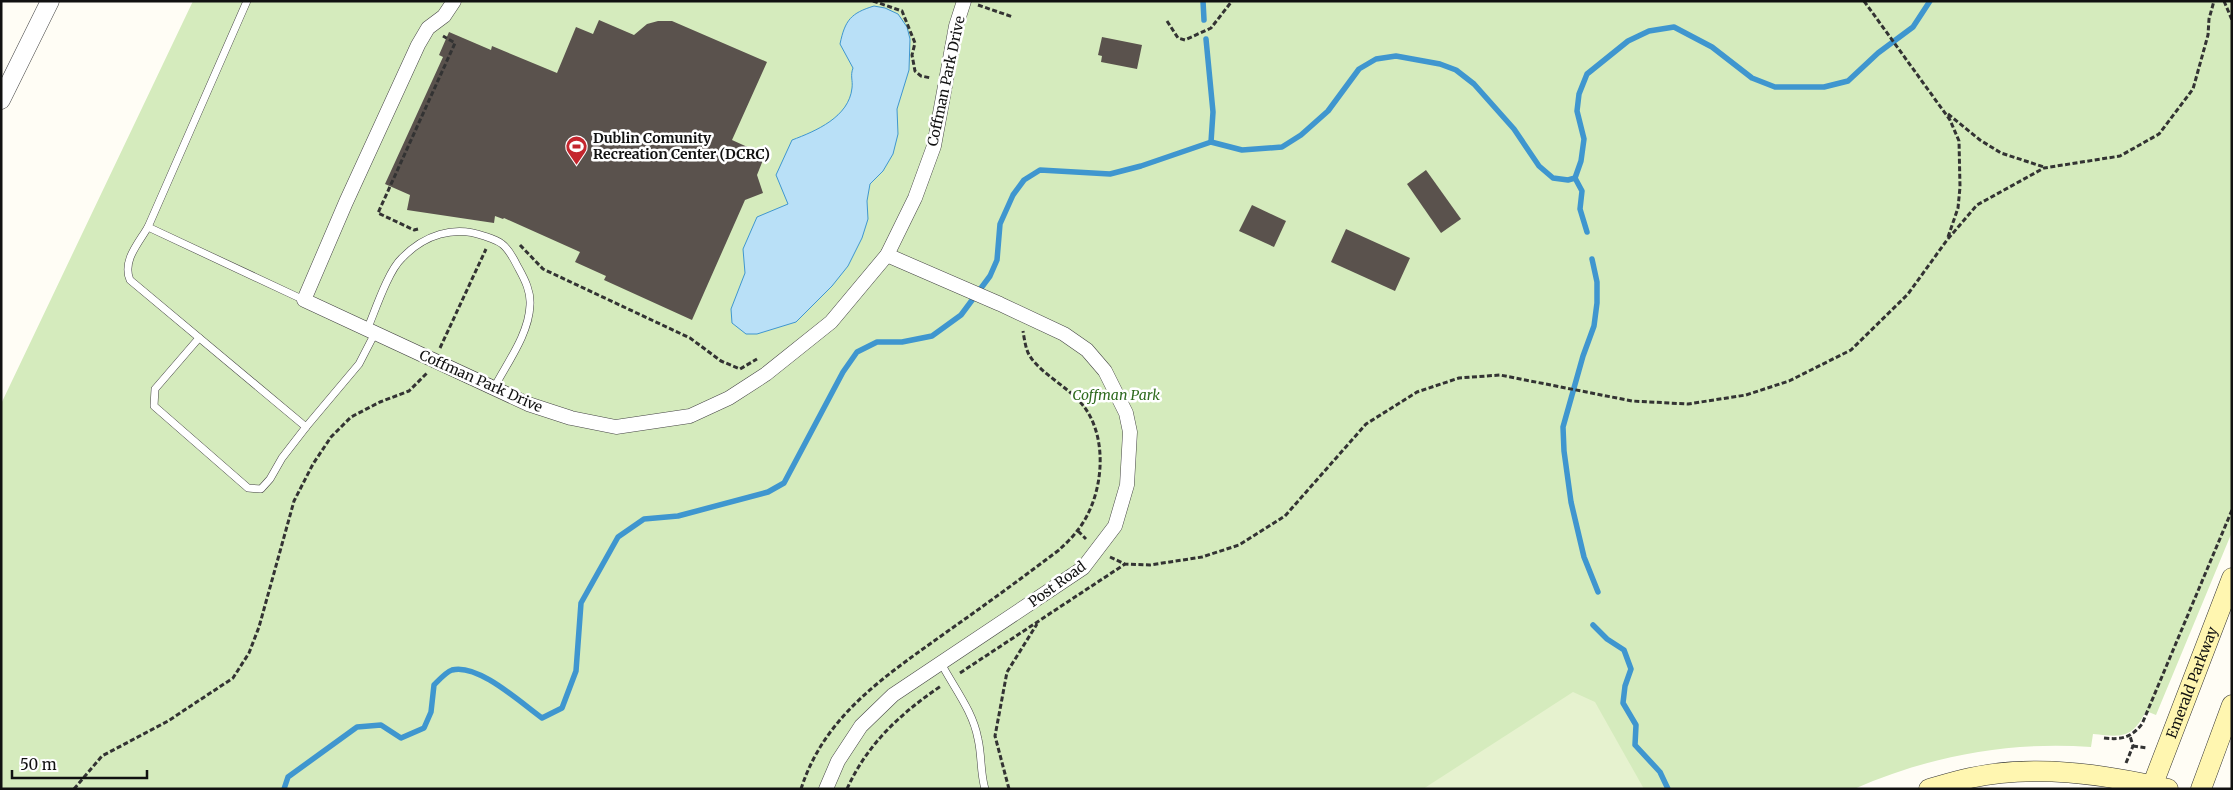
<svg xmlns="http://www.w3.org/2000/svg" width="2233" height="790" font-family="Merriweather,serif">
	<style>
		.green { fill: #d5ebbd }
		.pitch { fill: #e6f2cf }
		.water { fill: #b9e0f7; stroke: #3f96cf }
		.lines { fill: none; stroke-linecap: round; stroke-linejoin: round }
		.stream { stroke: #3f96cf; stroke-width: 5.5 }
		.building { fill: #5a524d }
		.service-casing { stroke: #444; stroke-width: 8 }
		.minor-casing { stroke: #444; stroke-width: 15 }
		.tertiary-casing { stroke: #444; stroke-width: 19 }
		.secondary-casing { stroke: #333; stroke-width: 21 }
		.path { stroke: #333; stroke-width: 3; stroke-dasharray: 5 2.5; stroke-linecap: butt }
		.service { stroke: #fff; stroke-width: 7 }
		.minor { stroke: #fff; stroke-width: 14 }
		.tertiary { stroke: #fff; stroke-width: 18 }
		.secondary { stroke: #fff6b0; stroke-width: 20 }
		.labels { text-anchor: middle; stroke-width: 5; stroke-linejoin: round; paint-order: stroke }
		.street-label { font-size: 14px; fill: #111; stroke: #fff }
		.poi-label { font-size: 14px; font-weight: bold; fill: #111; stroke: #fff; text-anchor: start }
		.park-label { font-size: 14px; font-style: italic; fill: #2f6b1f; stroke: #fff }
	</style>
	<rect width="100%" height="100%" fill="#fffdf5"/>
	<path class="green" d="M 193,1 L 2232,1 L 2232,532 L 2156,715 L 2146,711 C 2132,739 2122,737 2093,734 L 2091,747 C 2009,741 1929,756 1854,789 L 1,789 L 1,404 Z"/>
	<polygon class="pitch" points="1573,692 1595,702 1644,789 1423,789"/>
	<path class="water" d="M 874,6 L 885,8 L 898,14 L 907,27 L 910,39 L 909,70 L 897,109 L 898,134 L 893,154 L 883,171 L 870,184 L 867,201 L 868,219 L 862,238 L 848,266 L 832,286 L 796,322 L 757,334 L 746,334 L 732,323 L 731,309 L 745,273 L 743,249 L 757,217 L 788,204 L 776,175 L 792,140 C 816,131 849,117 852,88 C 853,80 850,76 853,68 L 840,44 C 845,20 851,13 874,6 Z"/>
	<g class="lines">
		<g class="stream">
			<polyline points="1203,1 1204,20"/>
			<polyline points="1206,39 1213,112 1211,142"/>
			<polyline points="1575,178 1582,191 1580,209 1587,232"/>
			<polyline points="1592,259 1597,282 1597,303 1594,326 1583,356 1563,427 1564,451 1571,502 1584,557 1598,592"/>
			<polyline points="1593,625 1607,639 1624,650 1631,669 1625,686 1623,703 1636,725 1635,745 1660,772 1668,789"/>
			<path d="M 284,789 L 288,777 L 357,727 L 381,725 L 401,738 L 424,728 L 431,712 L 434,685 C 439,680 446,672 452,670 C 478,663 521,703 542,718 L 562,708 L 576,671 L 581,603 L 618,537 L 644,519 L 678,516 L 768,492 L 784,483 L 843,372 L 857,352 L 877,342 L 902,342 L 932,336 L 961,315 L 990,276 L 997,260 L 1000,224 L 1013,195 L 1024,180 L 1040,170 L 1110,174 L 1141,166 L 1211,142 L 1242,150 L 1282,147 L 1301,135 L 1328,111 L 1359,69 L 1376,59 L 1396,56 L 1440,64 L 1456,70 L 1474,84 L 1514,129 L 1539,166 L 1553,178 L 1568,180 L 1575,178 L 1581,161 L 1584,139 L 1577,111 L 1579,94 L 1587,74 L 1628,41 L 1649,31 L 1674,27 L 1712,47 L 1752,78 L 1775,87 L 1824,87 L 1848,81 L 1878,53 L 1913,27 L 1930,1"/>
		</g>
	</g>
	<g class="building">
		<polygon points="599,20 634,35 647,24 658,21 672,21 767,62 732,140 765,155 757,175 763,193 745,200 692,320 604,280 606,276 575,262 580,252 504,218 503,219 495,216 494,223 407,210 410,195 385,184 443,57 439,55 449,32 491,50 492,46 557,73 576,27 593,34"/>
		<polygon points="1102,37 1142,45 1137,69 1101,62 1102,56 1098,55"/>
		<polygon points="1426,170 1461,219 1441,233 1407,184"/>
		<polygon points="1252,205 1286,221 1274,247 1239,231"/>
		<polygon points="1346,229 1410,258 1395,291 1331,262"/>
	</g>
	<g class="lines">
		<defs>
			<g id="service">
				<polyline points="247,1 148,227 304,300"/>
				<path d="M 148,227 C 138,244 122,261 130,280 L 306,427 L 359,364 L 375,333"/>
				<path d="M 367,330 C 375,311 388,271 402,258 C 424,235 454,225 484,236 C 490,238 497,240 502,244 C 510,250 514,260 519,269 C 525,280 531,292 530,305 C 529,334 507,363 494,388"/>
				<polyline points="199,338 155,389 154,406 248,488 261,489 270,479 282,458 306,427"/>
				<path d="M 941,663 C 954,688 973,711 978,739 C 982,756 980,772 985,789"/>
			</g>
			<g id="minor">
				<polyline points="454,1 444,16 428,28 418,45 346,202 304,300 528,404 571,418 616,427 690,416 729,398 766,374 831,322 887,255 915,198 934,146 956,26 964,1"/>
				<polyline points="826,789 838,761 861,726 893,695 1083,568 1115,526 1127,485 1130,432 1126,413 1105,371 1087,350 1064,334 1000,304 887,255"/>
			</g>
			<polyline id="tertiary" points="1,100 50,1"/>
			<g id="secondary">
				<path d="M 1929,789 C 1943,785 1956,781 1970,778 C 2034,764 2104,774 2168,789"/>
				<path id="s1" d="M 2151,789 L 2232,578"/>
				<polyline points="2201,789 2232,705"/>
			</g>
		</defs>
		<use href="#service" class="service-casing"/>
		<use href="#minor" class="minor-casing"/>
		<use href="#tertiary" class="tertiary-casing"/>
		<use href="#secondary" class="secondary-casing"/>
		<g class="path">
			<polyline points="873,1 902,11 915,43 912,55 915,71 921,76 931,78"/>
			<polyline points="1864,1 1950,120 1959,141 1960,187 1958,208 1948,237"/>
			<polyline points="2224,1 2232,20"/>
			<polyline points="978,5 1013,17"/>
			<polyline points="1167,21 1178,38 1185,40 1211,28 1232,1"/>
			<polyline points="1948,114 1980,140 2001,153 2044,167"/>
			<polyline points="418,229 414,230 378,213 455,43 443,36"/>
			<polyline points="520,245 543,269 690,338 721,361 740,369 757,359"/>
			<polyline points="440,348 486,249"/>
			<polyline points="1078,531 1086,539"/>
			<polyline points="1110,557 1125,564 1150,565 1202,557 1239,545 1285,516 1366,424 1417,392 1459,378 1500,375 1632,401 1688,404 1746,395 1789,381 1851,350 1908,294 1947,240 1977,205 2044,168 2120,156 2159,134 2193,89 2208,35 2209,19 2214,1"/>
			<polyline points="960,673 1125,564"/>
			<path d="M 2104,738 C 2121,740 2131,738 2142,724 L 2232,510"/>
			<polyline points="2133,746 2147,748"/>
			<polyline points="2126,763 2133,746 2130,736"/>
			<polyline points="74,789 102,756 168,721 233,678 249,653 259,627 294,501 313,464 331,437 351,417 380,402 409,391 427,373"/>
			<path d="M 801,789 C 825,714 887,675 948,631 C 985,605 1022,578 1059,550 C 1065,544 1072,538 1077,531 C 1104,498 1110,436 1081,403 C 1067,386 1033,369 1027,350 C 1025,344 1024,337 1023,331"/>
			<path d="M 847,789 C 867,744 901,713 941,686"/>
			<polyline points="1009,789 995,736 1007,672 1037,624"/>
		</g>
		<use href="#service" class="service"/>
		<use href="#minor" class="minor"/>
		<use href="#tertiary" class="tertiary"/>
		<use href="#secondary" class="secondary"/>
	</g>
	<defs>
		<symbol id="stadium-pin" viewBox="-11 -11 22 30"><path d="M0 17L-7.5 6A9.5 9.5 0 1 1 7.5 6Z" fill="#c4262e" stroke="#fff"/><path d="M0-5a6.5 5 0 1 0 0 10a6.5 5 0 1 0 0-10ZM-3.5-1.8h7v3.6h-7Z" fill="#fff"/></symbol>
	</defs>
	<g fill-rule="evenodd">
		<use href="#stadium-pin" x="564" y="134" width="25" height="34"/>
	</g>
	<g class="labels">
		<g class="street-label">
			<text transform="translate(946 81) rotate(-78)" y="5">Coffman Park Drive</text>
			<text transform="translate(481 381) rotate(24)" y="5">Coffman Park Drive</text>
			<text transform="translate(1057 584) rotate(-36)" y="5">Post Road</text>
			<text dy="5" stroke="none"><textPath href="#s1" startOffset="114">Emerald Parkway</textPath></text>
		</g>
		<g class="poi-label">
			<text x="593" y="143">Dublin Comunity<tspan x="593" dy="16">Recreation Center (DCRC)</tspan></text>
		</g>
		<g class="park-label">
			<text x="1116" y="400">Coffman Park</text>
		</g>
	</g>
	<rect width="2233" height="790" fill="none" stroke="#111111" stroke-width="5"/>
	<path d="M12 770v8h135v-8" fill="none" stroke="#111111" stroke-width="2.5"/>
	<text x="20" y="770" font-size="15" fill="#111111" stroke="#ffffff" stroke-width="4" paint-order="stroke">50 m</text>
</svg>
